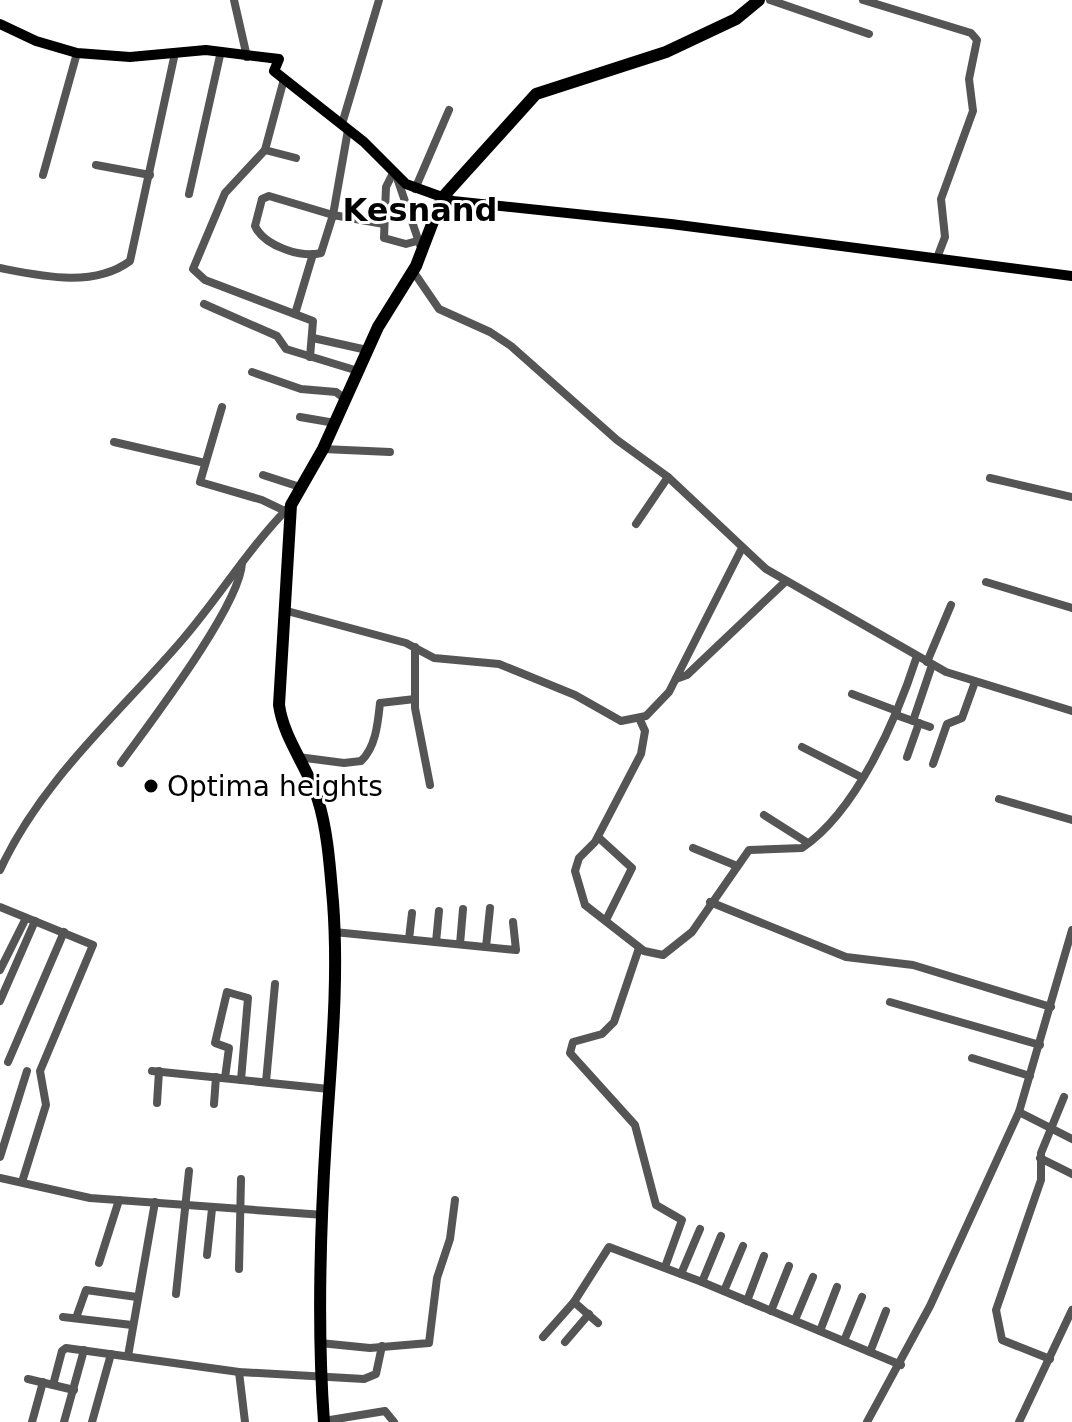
<svg xmlns="http://www.w3.org/2000/svg" width="1072" height="1422" font-family="'DejaVu Sans',sans-serif">
	<style>
		.lines { fill: none; stroke-linecap: round; stroke-linejoin: round }
		.minor { stroke: #555; stroke-width: 8 }
		.major { stroke: #000; stroke-width: 10 }
		.highway { stroke: #000; stroke-width: 12 }
		.poi-dot { fill: #000; stroke: #fff; stroke-width: 3 }
		.labels { text-anchor: middle; stroke-width: 6; stroke-linejoin: round; paint-order: stroke }
		.poi-label { font-size: 28px; fill: #000; stroke: #fff; text-anchor: start }
		.quarter-label { font-size: 32px; font-weight: bold; fill: #000; stroke: #fff }
	</style>
	<rect width="100%" height="100%" fill="#fff"/>
	<g class="lines">
		<g class="minor">
			<polyline points="234,0 247,57"/>
			<polyline points="770,0 869,34"/>
			<polyline points="863,0 971,33 977,40 969,79 973,111 941,199 945,237 937,258"/>
			<polyline points="284,79 265,150 225,193 193,269 205,280 313,321 310,357"/>
			<polyline points="342,124 379,0"/>
			<path d="M 348,130 L 333,215 L 321,253 C 301,258 264,246 255,226 L 262,199 L 269,196 L 333,215 L 384,224"/>
			<polyline points="265,150 296,158"/>
			<polyline points="96,165 150,175"/>
			<polyline points="394,171 386,187 384,238 406,244 417,241"/>
			<polyline points="43,175 77,53"/>
			<polyline points="396,175 420,245"/>
			<polyline points="415,189 449,110"/>
			<polyline points="189,194 221,51"/>
			<path d="M 0,268 C 41,276 94,288 130,261 L 175,53"/>
			<polyline points="413,271 439,309 490,332 511,346 617,440 668,477 766,569 946,672 1072,711"/>
			<polyline points="204,304 277,336 286,349 358,371"/>
			<polyline points="295,314 313,254"/>
			<polyline points="313,338 367,350"/>
			<polyline points="252,372 301,389 336,392 345,399"/>
			<polyline points="222,407 200,482 262,500 285,511"/>
			<polyline points="300,417 335,423"/>
			<polyline points="114,442 205,463"/>
			<polyline points="323,449 390,452"/>
			<polyline points="263,475 300,487"/>
			<polyline points="990,478 1072,497"/>
			<polyline points="636,524 668,477"/>
			<polyline points="986,582 1072,608"/>
			<polyline points="287,611 406,643 434,658 499,664 575,695 621,721 646,716 669,692 741,550"/>
			<polyline points="415,647 415,708 430,785"/>
			<polyline points="927,662 951,605"/>
			<polyline points="676,679 687,675 786,581"/>
			<polyline points="852,694 897,711"/>
			<polyline points="896,715 930,727"/>
			<path d="M 640,720 L 645,731 L 641,754 L 595,842 L 579,858 L 575,871 L 585,905 L 644,951 L 663,955 L 692,932 L 749,850 L 802,848 C 857,811 897,718 917,656"/>
			<polyline points="913,721 932,665"/>
			<polyline points="802,747 861,777"/>
			<path d="M 298,757 L 344,763 L 361,761 C 376,747 378,722 380,703 L 415,699"/>
			<polyline points="907,757 919,723"/>
			<path d="M 121,763 C 149,724 240,606 242,563"/>
			<polyline points="933,764 947,724 962,718 975,682"/>
			<polyline points="999,799 1072,820"/>
			<polyline points="764,815 808,843"/>
			<polyline points="598,837 632,868 606,920"/>
			<polyline points="693,848 737,866"/>
			<path d="M 0,870 C 42,779 119,714 183,639 C 220,596 250,546 291,505"/>
			<polyline points="710,902 846,957 913,965 1051,1007"/>
			<polyline points="0,907 93,945 40,1071 46,1105 22,1182"/>
			<polyline points="334,932 516,950 513,922"/>
			<polyline points="409,939 412,913"/>
			<polyline points="436,942 439,911"/>
			<polyline points="460,944 463,909"/>
			<polyline points="486,947 490,908"/>
			<polyline points="639,948 614,1022 602,1034 573,1042 570,1053 635,1125 656,1205 682,1220 665,1267"/>
			<polyline points="0,970 26,918"/>
			<polyline points="0,1001 35,921"/>
			<polyline points="890,1002 1040,1045"/>
			<polyline points="972,1058 1030,1076"/>
			<polyline points="8,1062 64,932"/>
			<polyline points="152,1071 329,1089"/>
			<polyline points="225,1078 229,1048 215,1043 227,992 248,998 241,1080"/>
			<polyline points="266,1082 275,984"/>
			<polyline points="157,1103 159,1071"/>
			<polyline points="214,1104 216,1077"/>
			<polyline points="1019,1112 1072,1139"/>
			<polyline points="0,1157 27,1071"/>
			<polyline points="1040,1158 1072,1174"/>
			<polyline points="0,1178 90,1198 324,1215"/>
			<polyline points="207,1255 212,1209"/>
			<polyline points="99,1263 119,1200"/>
			<polyline points="239,1269 241,1179"/>
			<polyline points="681,1274 700,1229"/>
			<polyline points="702,1282 721,1236"/>
			<polyline points="724,1291 743,1246"/>
			<polyline points="176,1294 189,1171"/>
			<polyline points="747,1301 764,1256"/>
			<polyline points="574,1302 598,1323"/>
			<polyline points="771,1311 789,1266"/>
			<polyline points="63,1317 132,1325"/>
			<polyline points="76,1318 86,1290 137,1297"/>
			<polyline points="795,1320 813,1277"/>
			<polyline points="820,1331 837,1287"/>
			<polyline points="543,1337 574,1302 609,1247 702,1282 901,1365"/>
			<polyline points="844,1341 862,1297"/>
			<polyline points="565,1342 589,1314"/>
			<polyline points="320,1343 370,1348 429,1343 437,1278 450,1239 455,1200"/>
			<polyline points="870,1352 886,1311"/>
			<polyline points="128,1356 155,1202"/>
			<polyline points="1050,1359 1002,1340 996,1310 1041,1180 1041,1153 1064,1097"/>
			<polyline points="239,1372 245,1422"/>
			<polyline points="28,1379 74,1390"/>
			<polyline points="53,1385 62,1351 66,1348 239,1372 364,1379 376,1374 382,1346"/>
			<polyline points="324,1421 385,1411 394,1422"/>
			<polyline points="32,1422 43,1382"/>
			<polyline points="64,1422 84,1350"/>
			<polyline points="92,1422 111,1354"/>
			<polyline points="867,1422 930,1306 1019,1112 1072,930"/>
			<polyline points="1019,1422 1072,1310"/>
		</g>
		<polyline class="major" points="0,24 36,41 77,53 130,57 206,50 279,59 274,71 364,142 406,184 453,201 671,224 1072,276"/>
		<path class="highway" d="M 324,1422 C 317,1328 320,1232 326,1138 C 331,1059 339,981 333,902 C 330,869 328,832 318,800 C 308,767 284,740 279,705 L 291,505 L 323,449 L 378,327 L 416,266 L 442,198 L 536,94 L 666,52 L 736,19 L 759,0"/>
	</g>
	<circle class="poi-dot" cx="151" cy="786" r="8"/>
	<g class="labels">
		<g class="poi-label">
			<text x="167" y="796">Optima heights</text>
		</g>
		<g class="quarter-label">
			<text x="420" y="221">Kesnand</text>
		</g>
	</g>
</svg>
